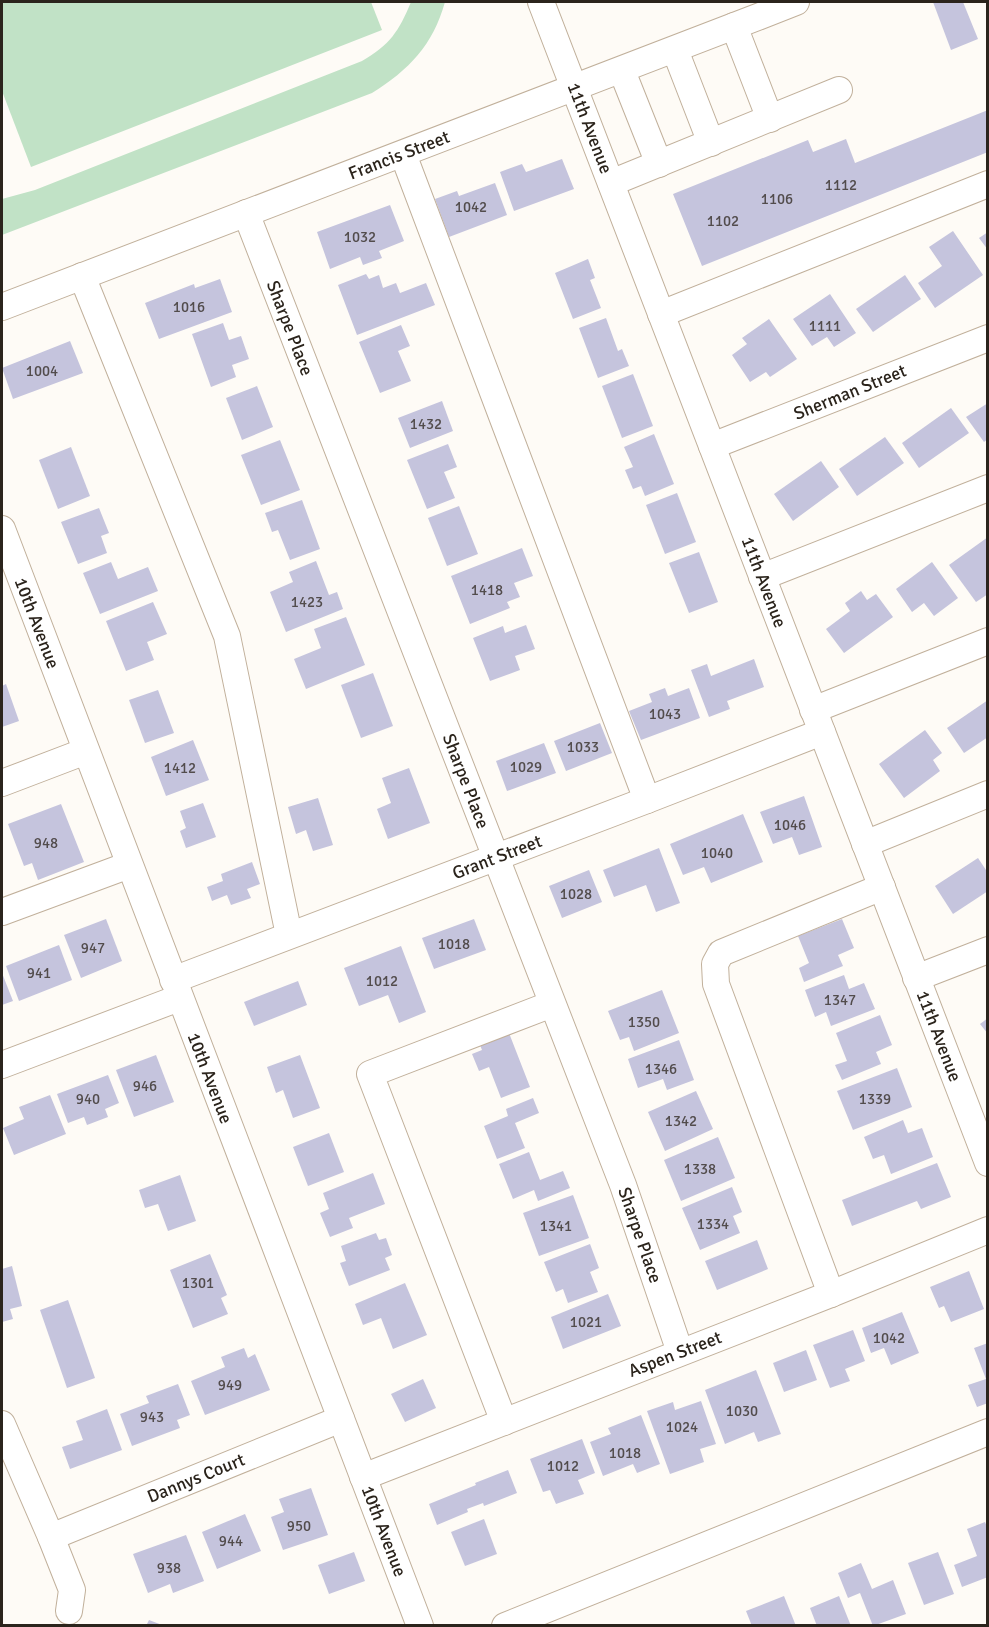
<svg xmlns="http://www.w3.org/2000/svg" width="989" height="1627" font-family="Signika,sans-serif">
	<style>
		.green { fill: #c1e2c6 }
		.building { fill: #c5c4dd }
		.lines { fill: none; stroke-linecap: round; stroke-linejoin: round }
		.minor-casing { stroke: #c1b09b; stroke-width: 28 }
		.minor { stroke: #fff; stroke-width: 26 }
		.labels { text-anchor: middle; stroke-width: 5; stroke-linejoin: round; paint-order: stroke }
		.number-label { font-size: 15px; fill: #524c4c }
		.street-label { font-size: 18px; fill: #2b241c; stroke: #fff }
	</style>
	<rect width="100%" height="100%" fill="#fefbf6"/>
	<g class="green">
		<polygon points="2,2 371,2 382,30 31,167 2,91"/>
		<path d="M 411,2 L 445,2 C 433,45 409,70 372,93 L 2,235 L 2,199 L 35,190 L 362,61 C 390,45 399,31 411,2 Z"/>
	</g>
	<g class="building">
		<polygon points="933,2 963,2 978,39 951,50"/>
		<polygon points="988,110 988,152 702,266 673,194 808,140 813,152 846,139 855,163"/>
		<polygon points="562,159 574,189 514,211 500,172 522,164 526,172"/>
		<polygon points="495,183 507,215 449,237 435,199 457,191 459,196"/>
		<polygon points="390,205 404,241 379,251 382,258 363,265 360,257 330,269 317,232"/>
		<polygon points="953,231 983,275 935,308 918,283 942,266 929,247"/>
		<polygon points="988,232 988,250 979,238"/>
		<polygon points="588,259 595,278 590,280 601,308 573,319 555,273"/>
		<polygon points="366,274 369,279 379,275 383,288 396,283 400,293 426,283 435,305 357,335 338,285"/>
		<polygon points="905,275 921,299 873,332 856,309"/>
		<polygon points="220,279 232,312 159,339 145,303 194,284 195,288"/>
		<polygon points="830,294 856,333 834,347 827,337 812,346 793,319"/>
		<polygon points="606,318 618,351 622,349 629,366 598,378 579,328"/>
		<polygon points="769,319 797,359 770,377 766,372 750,382 732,355 747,344 742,338"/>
		<polygon points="223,323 229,340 241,336 249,359 232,365 236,377 211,387 192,334"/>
		<polygon points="401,325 410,346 398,351 411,381 380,393 359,342"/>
		<polygon points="70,341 83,373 13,399 2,368"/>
		<polygon points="633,374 653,426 622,438 602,386"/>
		<polygon points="257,386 273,427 242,440 226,398"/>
		<polygon points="442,401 453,431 410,448 398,418"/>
		<polygon points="988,403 988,439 984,442 966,417"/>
		<polygon points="951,408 969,433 919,468 902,443"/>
		<polygon points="654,434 674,484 645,496 641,486 633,489 625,470 633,467 624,447"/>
		<polygon points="885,437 904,463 857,496 839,469"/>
		<polygon points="280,440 300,490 261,505 241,455"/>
		<polygon points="448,444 457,467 444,472 455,498 427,509 407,460"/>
		<polygon points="71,447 90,496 58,509 39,460"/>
		<polygon points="821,461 839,487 793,521 774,494"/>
		<polygon points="677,493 696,542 665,554 646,505"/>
		<polygon points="302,500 320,549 290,560 278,530 272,532 265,513"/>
		<polygon points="459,506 478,554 447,566 428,518"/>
		<polygon points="99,508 109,533 101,536 107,553 78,564 61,522"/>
		<polygon points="988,537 988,594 976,602 949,565"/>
		<polygon points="522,548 533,576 514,583 520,597 507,602 510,608 470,624 451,576"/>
		<polygon points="699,552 718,602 689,613 669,563"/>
		<polygon points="316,561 329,595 337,592 343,609 286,632 270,592 293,582 289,572"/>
		<polygon points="111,562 118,579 148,567 158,591 100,614 83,573"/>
		<polygon points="932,562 958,598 934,616 924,603 912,612 896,589"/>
		<polygon points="861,591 867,600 876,594 893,617 844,653 826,629 850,611 845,603"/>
		<polygon points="153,602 167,634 147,642 154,660 126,671 106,621"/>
		<polygon points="346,617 365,665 306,689 294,659 321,648 314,629"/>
		<polygon points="526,625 535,649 515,656 520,670 490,681 473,638 503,626 505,633"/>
		<polygon points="754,659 764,687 727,701 730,709 709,717 691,670 707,664 711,676"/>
		<polygon points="373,673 393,726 361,738 341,685"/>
		<polygon points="6,684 19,721 2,727 2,686"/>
		<polygon points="665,688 668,696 689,688 700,718 641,740 629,711 652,702 649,694"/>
		<polygon points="158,690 174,733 145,743 129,700"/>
		<polygon points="988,700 988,737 964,753 947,728"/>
		<polygon points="600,723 612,753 566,771 554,741"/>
		<polygon points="925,730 942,753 933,760 940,771 904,798 879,764"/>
		<polygon points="193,740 209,780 166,796 151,757"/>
		<polygon points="544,743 556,773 507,791 496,761"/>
		<polygon points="409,768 430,823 388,839 377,809 391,803 382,778"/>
		<polygon points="804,796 822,847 799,855 792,837 773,844 760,812"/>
		<polygon points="318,798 333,845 313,851 306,830 296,834 288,807"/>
		<polygon points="203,803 216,837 186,848 180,831 186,828 180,811"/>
		<polygon points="61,804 84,862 38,880 32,863 24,866 8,824"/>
		<polygon points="743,814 763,862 711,883 704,867 683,875 670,844"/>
		<polygon points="659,848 680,903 656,912 646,885 614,897 603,870"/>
		<polygon points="978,858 988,873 988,891 953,914 935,886"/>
		<polygon points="252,862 260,884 247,889 251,898 231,905 227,895 212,901 207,887 223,881 221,874"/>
		<polygon points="589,870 602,902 562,918 549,886"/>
		<polygon points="106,919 122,961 81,978 64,935"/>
		<polygon points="474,919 486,950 434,969 422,938"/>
		<polygon points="842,919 854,948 838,955 843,966 804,982 799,968 809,963 798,936"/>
		<polygon points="59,945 72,980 19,1001 6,966"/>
		<polygon points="401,946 426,1012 399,1023 388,995 359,1006 344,968"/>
		<polygon points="2,973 13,1001 2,1005"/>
		<polygon points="844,975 849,989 864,983 875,1009 831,1026 826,1012 815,1017 805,990"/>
		<polygon points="298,981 307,1005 254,1026 244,1002"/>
		<polygon points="662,990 679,1033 634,1051 629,1037 620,1040 608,1011"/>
		<polygon points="880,1015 892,1045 876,1052 881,1064 842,1080 835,1065 847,1061 836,1033"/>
		<polygon points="988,1018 988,1034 980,1024"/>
		<polygon points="509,1033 530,1087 501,1098 489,1067 479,1071 472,1054 482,1050 480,1045"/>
		<polygon points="679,1040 694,1080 667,1090 663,1079 638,1088 628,1059"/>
		<polygon points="156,1055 174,1102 134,1117 116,1070"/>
		<polygon points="300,1055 320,1108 293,1118 283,1090 276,1093 267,1067"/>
		<polygon points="897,1068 912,1107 853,1130 837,1091"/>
		<polygon points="108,1075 119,1103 105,1109 108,1117 87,1125 84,1117 68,1123 57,1094"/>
		<polygon points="696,1091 713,1129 665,1151 648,1112"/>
		<polygon points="50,1095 66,1134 14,1155 3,1128 24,1119 19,1107"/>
		<polygon points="533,1098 539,1113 515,1123 525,1148 497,1159 484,1126 508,1116 506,1109"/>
		<polygon points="903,1120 908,1133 922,1128 933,1157 891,1174 884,1155 873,1159 864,1137"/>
		<polygon points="329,1133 344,1172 308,1186 293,1147"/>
		<polygon points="718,1137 735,1178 681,1201 664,1160"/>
		<polygon points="529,1152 540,1180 563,1171 570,1188 538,1201 534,1190 513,1199 499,1164"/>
		<polygon points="937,1163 951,1197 921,1209 917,1201 852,1226 842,1200"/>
		<polygon points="373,1173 385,1204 349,1218 353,1228 330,1237 320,1213 329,1209 323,1193"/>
		<polygon points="180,1175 196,1221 168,1231 158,1204 145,1208 139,1190"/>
		<polygon points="732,1187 742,1212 733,1216 740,1233 700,1250 682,1208"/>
		<polygon points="573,1195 589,1238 539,1256 523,1213"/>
		<polygon points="376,1233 379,1240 386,1238 392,1255 385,1258 390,1270 349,1286 340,1263 346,1261 341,1246"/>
		<polygon points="757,1240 768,1269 717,1290 705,1261"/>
		<polygon points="590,1244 599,1268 590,1272 598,1292 568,1303 563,1289 556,1292 544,1262"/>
		<polygon points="210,1254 227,1295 221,1298 228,1314 193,1328 170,1270"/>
		<polygon points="12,1266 22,1306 10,1309 13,1319 2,1322 2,1269"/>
		<polygon points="969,1271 984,1309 951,1322 944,1306 939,1308 930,1287"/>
		<polygon points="405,1283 427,1335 393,1349 381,1318 363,1325 355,1304"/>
		<polygon points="608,1294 621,1326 563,1349 551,1317"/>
		<polygon points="68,1300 95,1378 67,1388 40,1310"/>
		<polygon points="902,1312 919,1353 891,1365 884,1348 871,1353 862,1328"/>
		<polygon points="853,1330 865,1361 845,1369 850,1381 830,1388 813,1345"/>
		<polygon points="988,1343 988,1403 977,1407 968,1385 986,1379 974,1348"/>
		<polygon points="244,1348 248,1358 255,1354 270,1390 205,1415 191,1381 225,1367 221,1357"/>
		<polygon points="806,1350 817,1380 784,1392 773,1363"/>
		<polygon points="756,1370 781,1434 758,1442 754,1432 725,1444 705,1390"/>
		<polygon points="423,1379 436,1408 405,1422 391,1394"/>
		<polygon points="178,1384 190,1415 177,1420 180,1428 132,1446 120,1414 149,1403 146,1396"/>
		<polygon points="701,1401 716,1444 700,1449 704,1462 670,1474 647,1411 673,1402 675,1410"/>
		<polygon points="107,1409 122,1450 70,1469 62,1447 83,1440 76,1421"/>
		<polygon points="641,1415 660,1464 637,1473 633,1464 603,1476 590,1442 611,1434 608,1428"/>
		<polygon points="582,1439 595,1473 578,1480 584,1494 556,1504 550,1490 543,1492 530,1459"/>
		<polygon points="508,1470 517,1493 484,1506 483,1503 467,1509 468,1512 437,1525 429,1504 476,1485 475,1483"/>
		<polygon points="311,1488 328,1535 283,1550 271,1517 284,1512 279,1499"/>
		<polygon points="245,1514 261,1551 217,1569 202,1532"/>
		<polygon points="484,1519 497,1554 465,1566 451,1532"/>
		<polygon points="985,1522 988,1529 988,1577 962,1587 954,1565 977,1556 967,1529"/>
		<polygon points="186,1535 204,1581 173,1593 170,1584 148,1593 133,1554"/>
		<polygon points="354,1552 365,1581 329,1594 318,1565"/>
		<polygon points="938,1552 954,1594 924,1605 908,1563"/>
		<polygon points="861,1563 872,1589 893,1580 906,1614 873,1626 860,1593 848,1598 838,1573"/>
		<polygon points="784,1596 796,1626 752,1626 746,1611"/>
		<polygon points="839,1596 851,1626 817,1626 810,1608"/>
		<polygon points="149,1620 162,1625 162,1626 146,1626"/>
	</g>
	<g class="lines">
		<defs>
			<g id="minor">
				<polyline points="541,2 988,1163"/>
				<polyline points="734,26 770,119"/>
				<polyline points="675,50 711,143"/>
				<polyline points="622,71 659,164"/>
				<polyline points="403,154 647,800"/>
				<polyline points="611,183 839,90"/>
				<polyline points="246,213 623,1185 680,1352"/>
				<polyline points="82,276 227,636 289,935"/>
				<path d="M 2,307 C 266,205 532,106 796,2"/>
				<polyline points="661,314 988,184"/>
				<polyline points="712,446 988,338"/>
				<polyline points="2,529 420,1626"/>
				<polyline points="762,577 988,488"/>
				<polyline points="813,710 988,641"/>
				<polyline points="2,783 86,751"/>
				<polyline points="865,844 988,794"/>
				<polyline points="2,912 129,865"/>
				<polyline points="916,978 988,950"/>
				<polyline points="173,980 647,800 822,732"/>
				<polyline points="2,1065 179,998"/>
				<polyline points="831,1294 716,984 715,964 721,953 882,887"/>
				<polyline points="504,1422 370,1074 552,1004"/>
				<polyline points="2,1424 51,1537"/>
				<polyline points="363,1477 831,1294 988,1230"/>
				<polyline points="69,1611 72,1590 51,1537 341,1419"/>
				<polyline points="505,1626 988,1432"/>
			</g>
		</defs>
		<use href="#minor" class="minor-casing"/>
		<use href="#minor" class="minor"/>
	</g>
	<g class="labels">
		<g class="number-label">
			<text x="841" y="190">1112</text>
			<text x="777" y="204">1106</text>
			<text x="471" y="212">1042</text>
			<text x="723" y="226">1102</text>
			<text x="360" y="242">1032</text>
			<text x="189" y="312">1016</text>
			<text x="825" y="331">1111</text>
			<text x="42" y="376">1004</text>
			<text x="426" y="429">1432</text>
			<text x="487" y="595">1418</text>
			<text x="307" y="607">1423</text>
			<text x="665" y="719">1043</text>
			<text x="583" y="752">1033</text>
			<text x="526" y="772">1029</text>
			<text x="180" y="773">1412</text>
			<text x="790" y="830">1046</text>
			<text x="46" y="848">948</text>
			<text x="717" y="858">1040</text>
			<text x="576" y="899">1028</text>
			<text x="454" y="949">1018</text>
			<text x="93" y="953">947</text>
			<text x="39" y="978">941</text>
			<text x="382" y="986">1012</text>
			<text x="840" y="1005">1347</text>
			<text x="644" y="1027">1350</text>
			<text x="661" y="1074">1346</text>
			<text x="145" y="1091">946</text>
			<text x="88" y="1104">940</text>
			<text x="875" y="1104">1339</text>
			<text x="681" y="1126">1342</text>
			<text x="700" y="1174">1338</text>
			<text x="713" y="1229">1334</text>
			<text x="556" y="1231">1341</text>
			<text x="198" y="1288">1301</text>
			<text x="586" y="1327">1021</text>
			<text x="889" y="1343">1042</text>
			<text x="230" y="1390">949</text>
			<text x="742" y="1416">1030</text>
			<text x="152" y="1422">943</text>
			<text x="682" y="1432">1024</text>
			<text x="625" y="1458">1018</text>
			<text x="563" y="1471">1012</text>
			<text x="299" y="1531">950</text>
			<text x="231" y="1546">944</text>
			<text x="169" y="1573">938</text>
		</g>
		<g class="street-label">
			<text transform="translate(590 128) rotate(69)" y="6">11th Avenue</text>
			<text transform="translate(399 155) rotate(-21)" y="6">Francis Street</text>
			<text transform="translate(290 328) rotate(69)" y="6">Sharpe Place</text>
			<text transform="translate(850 392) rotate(-22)" y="6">Sherman Street</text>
			<text transform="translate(764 582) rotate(69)" y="6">11th Avenue</text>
			<text transform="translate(37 623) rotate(69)" y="6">10th Avenue</text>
			<text transform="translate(466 781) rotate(69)" y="6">Sharpe Place</text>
			<text transform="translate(497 857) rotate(-21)" y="6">Grant Street</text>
			<text transform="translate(939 1036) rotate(69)" y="6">11th Avenue</text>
			<text transform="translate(210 1078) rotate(69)" y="6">10th Avenue</text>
			<text transform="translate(640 1235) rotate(71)" y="6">Sharpe Place</text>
			<text transform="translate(675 1354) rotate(-21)" y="6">Aspen Street</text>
			<text transform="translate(196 1478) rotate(-22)" y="6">Dannys Court</text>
			<text transform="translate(384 1531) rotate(69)" y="6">10th Avenue</text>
		</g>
	</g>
	<rect width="989" height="1627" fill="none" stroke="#2b241c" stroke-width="6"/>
</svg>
